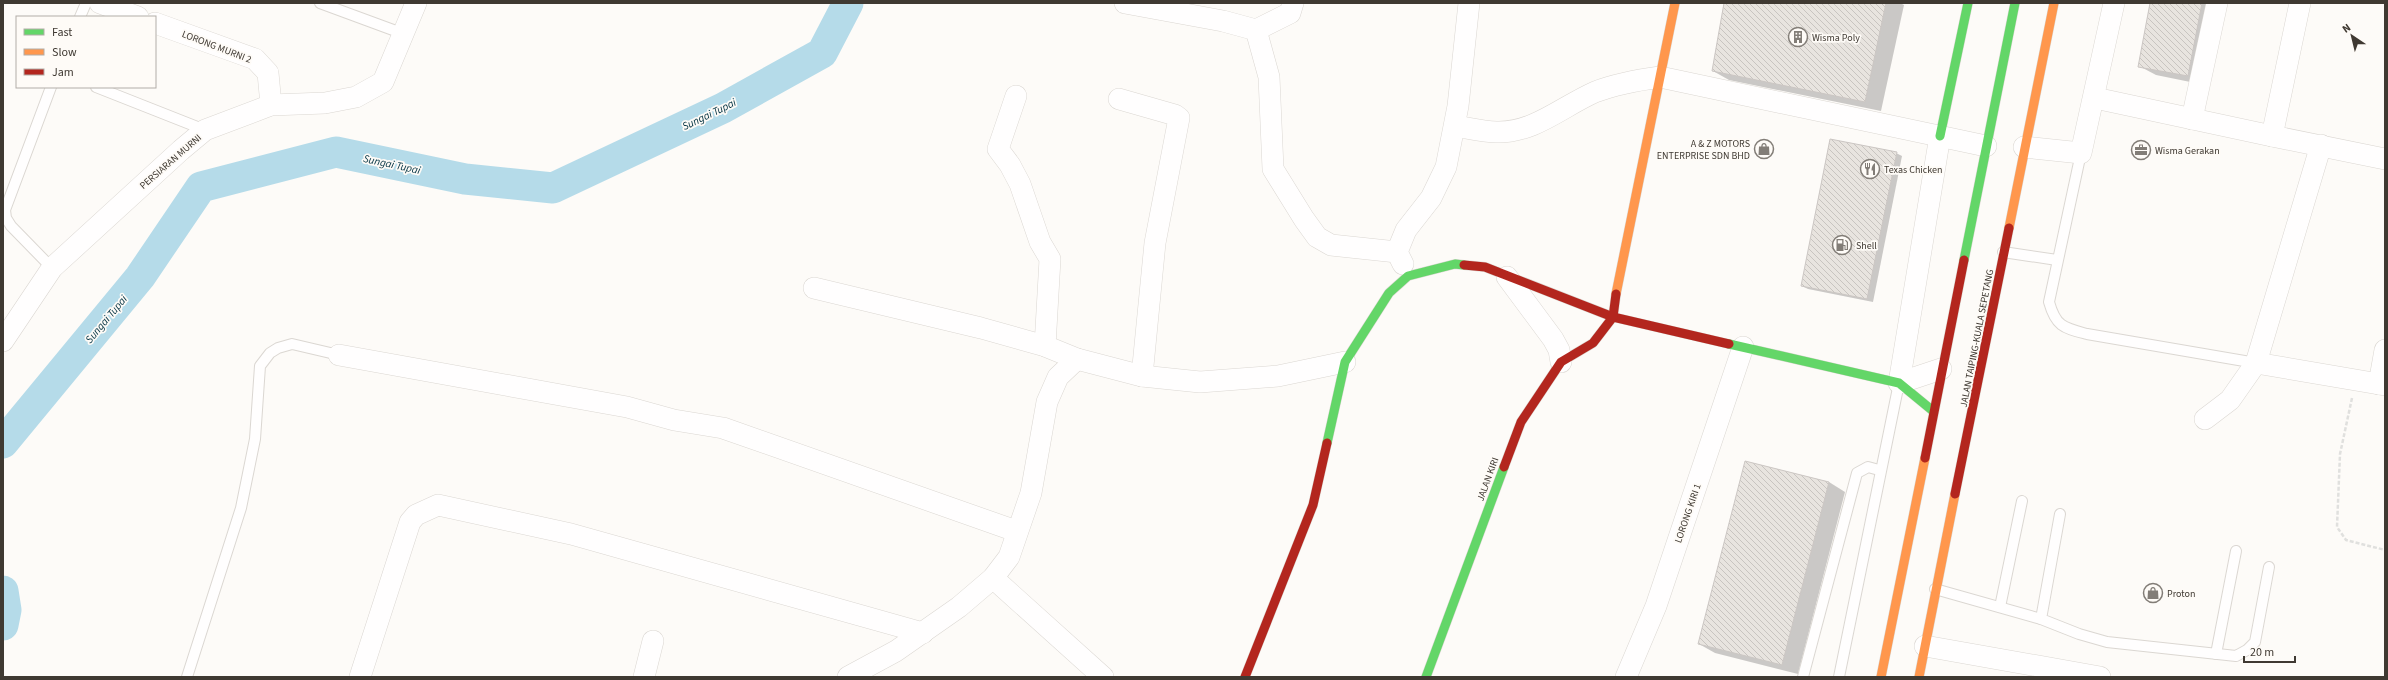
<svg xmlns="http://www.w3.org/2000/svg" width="2388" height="680" font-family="'Source Sans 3',sans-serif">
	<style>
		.shadow { fill: #0003 }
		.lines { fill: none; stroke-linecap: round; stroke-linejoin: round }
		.river { stroke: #b5dbe9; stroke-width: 31 }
		.building { fill: url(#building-back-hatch); stroke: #cbc6c3 }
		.lane-casing { stroke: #dbd7d2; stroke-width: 12 }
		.street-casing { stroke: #dbd7d2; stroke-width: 22 }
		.fast-casing { stroke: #dbd7d2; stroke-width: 10 }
		.slow-casing { stroke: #dbd7d2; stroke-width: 10 }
		.jam-casing { stroke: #dbd7d2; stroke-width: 10 }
		.path { stroke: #e0e0de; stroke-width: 2.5; stroke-dasharray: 4 2; stroke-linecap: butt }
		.lane { stroke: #fffefe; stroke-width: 10 }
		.street { stroke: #fffefe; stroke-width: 21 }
		.fast { stroke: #63d668; stroke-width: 9 }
		.slow { stroke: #ff974d; stroke-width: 9 }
		.jam { stroke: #b3261e; stroke-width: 9 }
		.labels { text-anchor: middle; stroke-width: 3.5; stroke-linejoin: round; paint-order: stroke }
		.poi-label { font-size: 10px; fill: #3f3932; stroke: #fefbf7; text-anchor: start }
		.street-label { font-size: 10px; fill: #3f3932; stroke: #fefbf7 }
		.water-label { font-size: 11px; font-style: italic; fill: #003140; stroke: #fefbf7 }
	</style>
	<defs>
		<pattern id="building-back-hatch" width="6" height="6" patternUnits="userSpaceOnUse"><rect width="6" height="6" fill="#e8e4df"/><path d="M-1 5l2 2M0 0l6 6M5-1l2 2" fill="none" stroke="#c8c4c0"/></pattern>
	</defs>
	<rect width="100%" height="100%" fill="#fdfbf8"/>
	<g class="shadow">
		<polygon points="1725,3 1900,3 1904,5 1881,111 1729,80 1713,71"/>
		<polygon points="2151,3 2220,3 2205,85 2156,75 2139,66"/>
		<polygon points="1896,153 1902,156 1873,302 1808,289 1802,286"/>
		<polygon points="1829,482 1845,492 1798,674 1715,653 1699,644"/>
	</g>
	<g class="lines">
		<g class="river">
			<polyline points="3,443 140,277 201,187 336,152 465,179 553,188 723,108 822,53 848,3"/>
			<polyline points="3,591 6,610 3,625"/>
		</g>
	</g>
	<g class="building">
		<polygon points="1724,3 1886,3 1865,102 1712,71"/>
		<polygon points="2150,3 2202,3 2188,76 2138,67"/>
		<polygon points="1830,139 1897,152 1867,299 1801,286"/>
		<polygon points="1745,461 1829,482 1782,665 1698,644"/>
	</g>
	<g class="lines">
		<defs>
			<g id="lane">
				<polyline points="320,3 404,34"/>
				<polyline points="80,17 86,3"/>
				<polyline points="51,87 5,210 6,218 11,226 52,268"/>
				<polyline points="96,87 205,130"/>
				<path d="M 2081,153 L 2049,302 C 2056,327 2064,328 2087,334 L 2256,363"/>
				<polyline points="2003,252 2057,260"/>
				<polyline points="2060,514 2041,619 2079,634 2107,642 2236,656 2247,650 2255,642 2269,567"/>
				<polyline points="1935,589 2041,619"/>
				<polyline points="2000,607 2022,501"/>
				<polyline points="2216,654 2236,551"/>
				<polyline points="187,677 241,508 255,439 260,366 270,353 278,348 292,344 339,355"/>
				<polyline points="1803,677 1857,473 1868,467 1879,470"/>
				<polyline points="1839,677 1899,383"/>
			</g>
			<g id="street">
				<polyline points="100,3 138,17"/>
				<polyline points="1125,3 1223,21 1256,30 1269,77 1273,169 1304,219 1317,237 1331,245 1397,252"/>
				<polyline points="155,23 255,59 268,73 271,105"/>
				<polyline points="1256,30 1290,13 1293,3"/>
				<polyline points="1016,96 998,149 1010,165 1020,184 1040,242 1050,259 1045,346"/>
				<polyline points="2095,98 2272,136 2300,3"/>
				<polyline points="1119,99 1175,115 1179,118 1155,243 1142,376"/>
				<polyline points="2192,119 2217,3"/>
				<path d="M 1455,126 C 1468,128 1483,132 1497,132 C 1534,133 1563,106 1595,92 C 1616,84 1638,80 1660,77 L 1986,146"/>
				<polyline points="1940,136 1899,383 1941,369"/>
				<polyline points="2272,136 2385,159"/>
				<polyline points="2024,147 2081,153 2114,3"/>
				<polyline points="1403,264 1397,252 1406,230 1431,198 1446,167 1458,106 1469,3"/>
				<polyline points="1507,277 1553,339 1559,350 1561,362"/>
				<polyline points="814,288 981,328 1045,346 1077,359 1142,376 1200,382 1278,376 1345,362"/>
				<polyline points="3,341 52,268 181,150 205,130 271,105 325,103 356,97 383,82 416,3"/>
				<polyline points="339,355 627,407 674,420 723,428 1016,531"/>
				<polyline points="2256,363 2385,385"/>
				<polyline points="2379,384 2385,350"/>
				<polyline points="2205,419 2230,400 2256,363 2321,145"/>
				<polyline points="993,578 1103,677"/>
				<polyline points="1925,646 2100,677"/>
				<polyline points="360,677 410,522 416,515 438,505 571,534 923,633"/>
				<polyline points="644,677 653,641"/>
				<polyline points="848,677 896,651 959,607 993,578 1009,557 1031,493 1047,402 1058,377 1077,359"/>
				<polyline points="1626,677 1656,606 1743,347"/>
			</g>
			<g id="fast">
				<polyline points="1940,136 1968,3"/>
				<polyline points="1964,260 2015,3"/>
				<polyline points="1729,344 1899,383 1933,411"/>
				<polyline points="1327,443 1345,362 1389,293 1408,276 1455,264 1464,265"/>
				<polyline points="1426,677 1504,467"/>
			</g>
			<g id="slow">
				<polyline points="2009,228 2054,3"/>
				<polyline points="1616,294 1675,3"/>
				<polyline points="1881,677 1925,458"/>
				<polyline points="1919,677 1955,494"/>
			</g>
			<g id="jam">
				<polyline points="1464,265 1485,267 1613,317 1729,344"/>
				<polyline points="1925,458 1964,260"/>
				<polyline points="1504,467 1521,422 1561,362 1593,343 1613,317 1616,294"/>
				<polyline points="1955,494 2009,228"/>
				<polyline points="1245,677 1313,505 1327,443"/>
			</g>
		</defs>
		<use href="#lane" class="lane-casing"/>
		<use href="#street" class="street-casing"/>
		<use href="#fast" class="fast-casing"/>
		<use href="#slow" class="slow-casing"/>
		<use href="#jam" class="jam-casing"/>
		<polyline class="path" points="2352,398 2340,454 2337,527 2346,540 2385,550"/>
		<use href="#lane" class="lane"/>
		<use href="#street" class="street"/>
		<use href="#fast" class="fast"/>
		<use href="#slow" class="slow"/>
		<use href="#jam" class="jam"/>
	</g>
	<defs>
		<symbol id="building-ring" viewBox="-11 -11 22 22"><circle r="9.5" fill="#fefbf7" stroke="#827d77" stroke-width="1.5"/><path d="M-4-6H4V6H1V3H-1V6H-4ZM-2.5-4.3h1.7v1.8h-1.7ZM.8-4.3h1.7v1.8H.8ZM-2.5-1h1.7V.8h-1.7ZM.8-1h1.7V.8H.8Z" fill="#827d77"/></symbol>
		<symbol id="shop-ring" viewBox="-11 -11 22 22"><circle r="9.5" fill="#fefbf7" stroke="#827d77" stroke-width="1.5"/><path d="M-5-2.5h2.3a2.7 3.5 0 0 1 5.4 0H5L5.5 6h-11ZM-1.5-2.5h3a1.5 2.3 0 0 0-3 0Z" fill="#827d77"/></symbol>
		<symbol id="office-ring" viewBox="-11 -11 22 22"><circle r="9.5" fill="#fefbf7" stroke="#827d77" stroke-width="1.5"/><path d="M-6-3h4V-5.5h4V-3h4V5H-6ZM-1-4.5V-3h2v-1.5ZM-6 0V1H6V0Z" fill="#827d77"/></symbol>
		<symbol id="restaurant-ring" viewBox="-11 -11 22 22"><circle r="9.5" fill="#fefbf7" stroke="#827d77" stroke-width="1.5"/><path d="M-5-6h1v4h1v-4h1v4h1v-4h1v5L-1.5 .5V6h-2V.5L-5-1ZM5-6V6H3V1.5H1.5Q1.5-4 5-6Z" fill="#827d77"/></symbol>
		<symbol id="fuel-ring" viewBox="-11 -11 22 22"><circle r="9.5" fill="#fefbf7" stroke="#827d77" stroke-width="1.5"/><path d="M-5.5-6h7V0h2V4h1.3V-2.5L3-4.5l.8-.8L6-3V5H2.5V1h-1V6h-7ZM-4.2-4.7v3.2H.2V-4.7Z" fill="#827d77"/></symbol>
	</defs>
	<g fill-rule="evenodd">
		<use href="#building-ring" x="1787" y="26" width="22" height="22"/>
		<use href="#shop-ring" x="1753" y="138" width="22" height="22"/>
		<use href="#office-ring" x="2130" y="139" width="22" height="22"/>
		<use href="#restaurant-ring" x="1859" y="158" width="22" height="22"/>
		<use href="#fuel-ring" x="1831" y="234" width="22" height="22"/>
		<use href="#shop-ring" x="2142" y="582" width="22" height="22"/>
	</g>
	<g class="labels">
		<g class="poi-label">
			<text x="1812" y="41">Wisma Poly</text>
			<text x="1750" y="147" text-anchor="end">A &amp; Z MOTORS<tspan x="1750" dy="12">ENTERPRISE SDN BHD</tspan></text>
			<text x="2155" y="154">Wisma Gerakan</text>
			<text x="1884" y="173">Texas Chicken</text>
			<text x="1856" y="249">Shell</text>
			<text x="2167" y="597">Proton</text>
		</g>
		<g class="street-label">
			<text transform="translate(217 46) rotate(21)" y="4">LORONG MURNI 2</text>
			<text transform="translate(170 161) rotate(-41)" y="4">PERSIARAN MURNI</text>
			<text transform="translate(1976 338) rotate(-79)" y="4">JALAN TAIPING-KUALA SEPETANG</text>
			<text transform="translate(1487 479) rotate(-70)" y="4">JALAN KIRI</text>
			<text transform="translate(1687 513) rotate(-71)" y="4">LORONG KIRI 1</text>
		</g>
		<g class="water-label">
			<text transform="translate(709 114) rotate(-26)" y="4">Sungai Tupai</text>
			<text transform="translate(392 164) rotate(12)" y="4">Sungai Tupai</text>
			<text transform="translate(106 319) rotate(-50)" y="4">Sungai Tupai</text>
		</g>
	</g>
	<rect width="2388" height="680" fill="none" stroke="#3f3932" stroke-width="8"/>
	<rect x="16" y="16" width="140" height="72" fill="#fefbf7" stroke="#b2ada8"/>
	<rect x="24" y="29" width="20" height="6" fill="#63d668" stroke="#b2ada8"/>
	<text x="52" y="36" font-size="12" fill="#3f3932">Fast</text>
	<rect x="24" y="49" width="20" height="6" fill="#ff974d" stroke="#b2ada8"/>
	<text x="52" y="56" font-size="12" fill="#3f3932">Slow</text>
	<rect x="24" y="69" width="20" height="6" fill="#b3261e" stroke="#b2ada8"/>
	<text x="52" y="76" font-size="12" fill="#3f3932">Jam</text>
	<g transform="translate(2352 36) rotate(325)" stroke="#fefbf7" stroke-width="3" paint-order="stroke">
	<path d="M0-3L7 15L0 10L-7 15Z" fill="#3f3932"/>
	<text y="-6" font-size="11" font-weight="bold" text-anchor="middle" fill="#3f3932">N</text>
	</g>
	<path d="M2244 656v6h51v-6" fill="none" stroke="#3f3932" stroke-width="2"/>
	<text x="2250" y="656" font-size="12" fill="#3f3932" stroke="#fefbf7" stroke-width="3" paint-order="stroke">20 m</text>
</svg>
